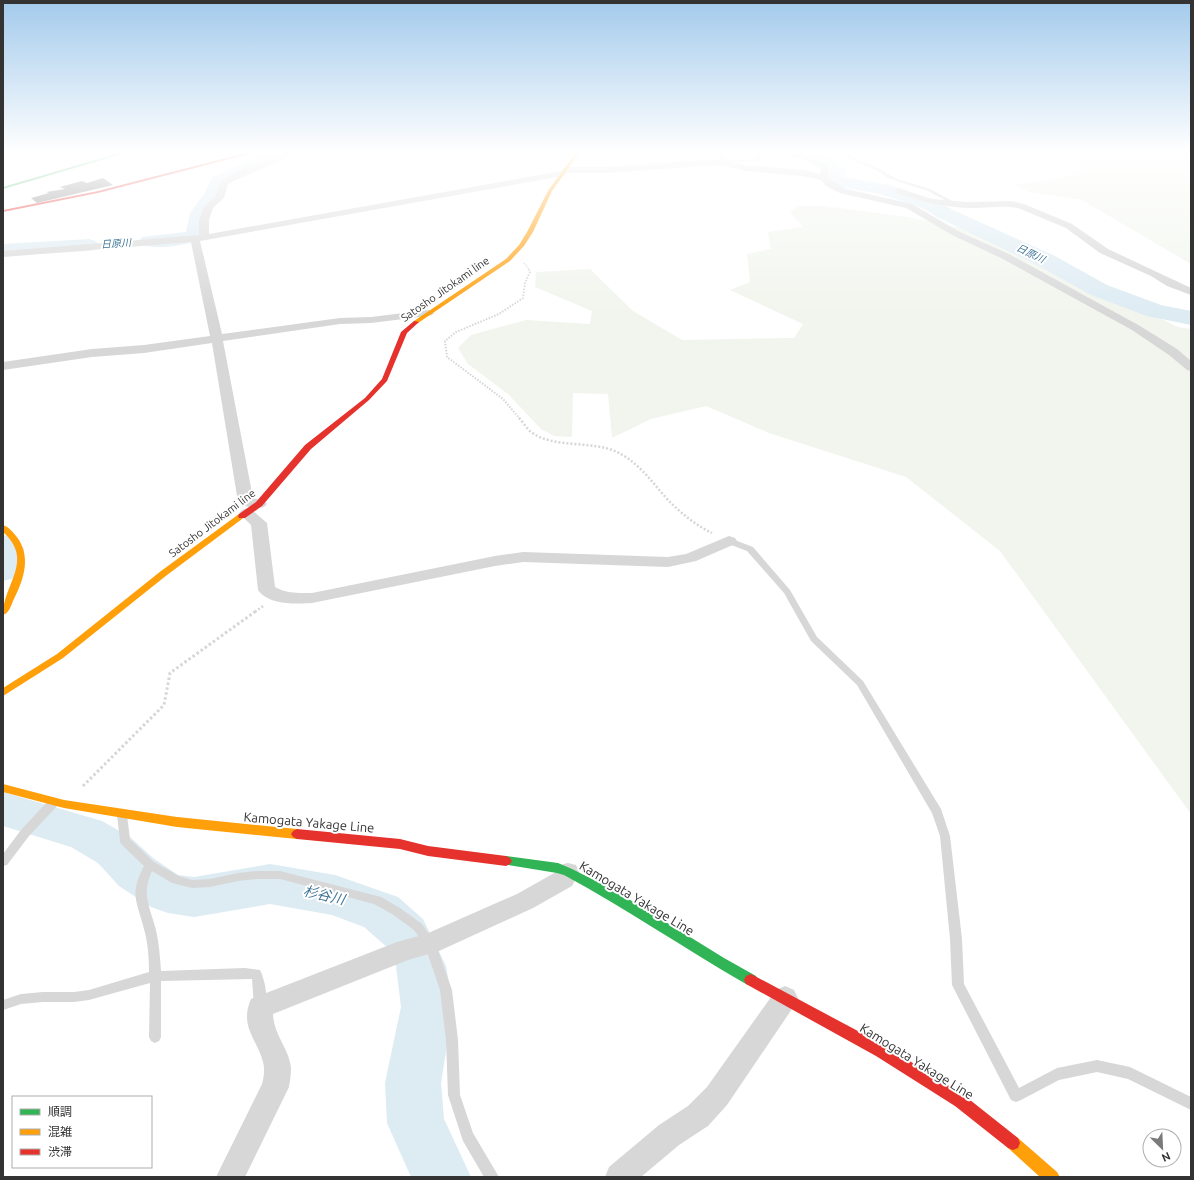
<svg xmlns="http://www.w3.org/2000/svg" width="1194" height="1180" font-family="Ubuntu,'Noto Sans JP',sans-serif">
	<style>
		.green { fill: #f1f5ed }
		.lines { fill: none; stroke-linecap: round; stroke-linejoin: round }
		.river { fill: #ddebf3; fill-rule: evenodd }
		.building { fill: #818181 }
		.path-far3 { stroke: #d6d6d6; stroke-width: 1.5; stroke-dasharray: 1 1; stroke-linecap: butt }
		.path-far2 { stroke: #d6d6d6; stroke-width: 2; stroke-dasharray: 1.5 1.5; stroke-linecap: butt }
		.path-far1 { stroke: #d6d6d6; stroke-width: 2.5; stroke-dasharray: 2 2; stroke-linecap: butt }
		.path { stroke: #d6d6d6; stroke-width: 3; stroke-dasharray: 2.5 2.5; stroke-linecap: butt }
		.lane { fill: #d7d7d7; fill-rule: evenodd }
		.street { fill: #d7d7d7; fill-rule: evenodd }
		.fast { fill: #30b455; fill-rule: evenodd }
		.slow { fill: #ff9f0a; fill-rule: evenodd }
		.jam { fill: #e5322d; fill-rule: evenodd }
		.labels { text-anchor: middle; stroke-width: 4; stroke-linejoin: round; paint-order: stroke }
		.far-water-label { font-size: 10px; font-style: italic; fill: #3f7597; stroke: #fff }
		.street-label { font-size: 11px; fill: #333; stroke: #fff }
		.near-street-label { font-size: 13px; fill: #333; stroke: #fff }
		.near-water-label { font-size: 14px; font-style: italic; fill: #3f7597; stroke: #fff }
	</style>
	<rect width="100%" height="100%" fill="#fff"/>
	<g class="green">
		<polygon points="3,152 48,152 3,164"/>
		<polygon points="1046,152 1191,152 1191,264 1082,200 1029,192 1012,185 1062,178 1084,169 1077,158"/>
		<polygon points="797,206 825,206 907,217 971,230 1040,262 1093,292 1151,314 1178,327 1191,329 1191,814 1000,551 906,477 769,433 706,406 651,419 612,438 608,394 573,393 572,437 554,436 541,429 508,394 468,364 458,348 471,335 526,320 590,324 592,311 535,287 536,272 590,269 633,311 682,340 794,338 803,324 730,290 750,282 747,254 771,249 768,232 803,227 790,213"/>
	</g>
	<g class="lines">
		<g class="river">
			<path d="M 269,152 L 289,152 L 276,163 L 226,184 C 222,195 215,202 210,212 C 206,221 208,232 202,240 C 184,245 161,250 142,245 L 139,241 L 142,237 L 186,232 L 190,213 L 204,194 L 212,177 Z"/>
			<path d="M 783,152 C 806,152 831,150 846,172 L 843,176 L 845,177 L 889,185 L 936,200 L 953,210 L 1055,256 L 1107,285 L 1161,305 L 1191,311 L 1191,325 L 1147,316 L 1091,295 L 1039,266 L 939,218 L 922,208 L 880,194 L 834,186 L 829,183 L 825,176 L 828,172 L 803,159 L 785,156 Z"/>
			<polygon points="89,239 96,241 99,245 96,249 89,251 3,256 3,244"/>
			<path d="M 3,535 L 15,538 L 24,549 C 23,561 22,568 15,578 L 3,581 Z"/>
			<polygon points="3,792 102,821 130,837 153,858 178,875 194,877 270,864 335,875 398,897 423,919 446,966 453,1007 441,1083 444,1119 471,1177 411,1177 387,1123 385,1083 401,1007 396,966 388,948 364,927 332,915 270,904 194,917 168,913 151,907 119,886 98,863 71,847 3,826"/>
		</g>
	</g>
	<polygon class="building" points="103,178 113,185 37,203 31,198 49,193 46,192 65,189 60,187 82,181 87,183"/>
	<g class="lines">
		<polyline class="path-far3" points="524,263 529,269"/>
		<polyline class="path-far2" points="520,419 503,399 447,357 445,341 456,332 499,314 523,298 525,283 530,272 528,268"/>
		<g class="path-far1">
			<path d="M 519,418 C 523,422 527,429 531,432 C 554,449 592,440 617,452 C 640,463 653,484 670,502 C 682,514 697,526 712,533"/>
			<polyline points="255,612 263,606"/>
		</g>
		<polyline class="path" points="83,786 164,705 170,673 256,611"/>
		<g class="lane">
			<polygon points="718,152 722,152 726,160 756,159 756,152 760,152 760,160 758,161 722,163 720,162 723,160"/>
			<polygon points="834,152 840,152 880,169 897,179 930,189 956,203 952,204 928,191 888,178 878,171"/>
			<polygon points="726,539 732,539 753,547 790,590 817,637 863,681 941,809 950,836 962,939 964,984 1019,1088 1057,1068 1097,1060 1130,1067 1191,1097 1191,1110 1128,1079 1097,1072 1059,1080 1021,1100 1016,1102 1011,1100 952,985 950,939 940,836 932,813 857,685 811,641 784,593 747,551 726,543 725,541"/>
			<polygon points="54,798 58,799 59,802 58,805 29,836 7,865 3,866 3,854 21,830 50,799"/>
			<path d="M 122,811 L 126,812 L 127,815 L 130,839 L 154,862 L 179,876 L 192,880 L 210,879 L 238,873 L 257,871 L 280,871 L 381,897 L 400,908 L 422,924 L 436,944 L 452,990 L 458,1040 L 460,1095 L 473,1133 L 499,1177 L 484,1177 L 463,1141 L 448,1095 L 446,1040 L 440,990 L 425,946 L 414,930 L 392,914 L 374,904 L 280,879 L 257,879 L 238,881 L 210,887 L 192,888 L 172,883 L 152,871 C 141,895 150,907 156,930 C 159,943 160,957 161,971 L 245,968 L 260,970 C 265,980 269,1000 264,1010 L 260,1011 L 256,1010 L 254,1006 L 252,979 L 161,981 L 161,1037 L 159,1041 L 155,1043 L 151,1041 L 149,1037 L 150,983 L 89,1000 L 74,1002 L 43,1002 L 21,1004 L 3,1010 L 3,1000 L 21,994 L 43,992 L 74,992 L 89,990 L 149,972 C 149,958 148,943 144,929 C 137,901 129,895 144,866 L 121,844 L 120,841 L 117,815 L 118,812 Z"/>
		</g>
		<g class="street">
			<path d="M 282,152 L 292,152 C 279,165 246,173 228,184 L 224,198 L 213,208 L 209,220 L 209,234 L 561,171 L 562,168 L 565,167 L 606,167 L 721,159 L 745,165 L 803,170 L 820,174 L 821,169 L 790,152 L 801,152 L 828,166 L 828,178 L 846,189 L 912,204 L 960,232 L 1009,254 L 1140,326 L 1177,349 L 1191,361 L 1191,371 L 1187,370 L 1169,355 L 1132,330 L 1001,258 L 954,236 L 906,208 L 840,193 L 826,186 L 821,180 L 803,176 L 745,171 L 721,165 L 606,173 L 567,173 L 566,175 L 563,176 L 200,241 L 222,334 L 340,318 L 371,317 L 428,310 L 432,311 L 434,313 L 432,315 L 428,316 L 371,323 L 340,324 L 223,341 L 253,498 L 264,501 L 267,504 L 264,507 C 256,509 248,507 241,505 L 238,502 L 212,343 L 144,353 L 92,357 L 3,370 L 3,362 L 92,349 L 144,345 L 210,336 L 191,242 L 3,257 L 3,251 L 199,235 L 199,220 L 204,207 L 215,197 L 221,181 L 236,172 Z"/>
			<path d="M 899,188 L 927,198 L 942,200 L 968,202 L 1011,201 L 1024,204 L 1072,224 L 1108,249 L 1191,288 L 1191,295 L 1167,286 L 1151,276 L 1100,253 L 1066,228 L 1018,208 C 1002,205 985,208 969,208 C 943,207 920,201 896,193 L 895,191 L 896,189 Z"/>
			<path d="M 247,508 L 252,510 L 267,523 L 275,587 C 287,594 299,593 312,593 L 495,556 L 523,552 L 668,557 L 686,554 L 729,536 L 735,538 L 737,541 L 735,544 L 696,561 L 668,567 L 523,562 L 495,566 L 312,603 C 296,604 268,605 258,590 L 251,525 L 239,513 L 242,510 Z"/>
			<path d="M 568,863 L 576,865 L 579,872 L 572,886 L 533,908 L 439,951 L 408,960 L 273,1014 C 274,1036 289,1048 291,1068 C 291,1074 290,1081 289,1087 L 245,1177 L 216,1177 L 262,1084 C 264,1077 265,1069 263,1062 C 257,1039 239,1026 251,999 L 397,942 L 426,934 L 517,894 L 556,872 L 560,865 Z"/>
			<polygon points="785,986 794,990 798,998 794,1006 727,1105 708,1126 679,1145 641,1177 605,1177 609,1167 659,1125 688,1106 707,1087 776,990"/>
		</g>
		<g class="fast">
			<polygon points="122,152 129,152 3,189 3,187"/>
			<path d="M 506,856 L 558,863 L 572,869 L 614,890 L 724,958 L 756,976 L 758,980 L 756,984 L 751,986 L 746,984 C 685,949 627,909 564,875 L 557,873 L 502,864 L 500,861 L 502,858 Z"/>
		</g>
		<g class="slow">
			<polygon points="576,152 580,152 552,191 533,232 524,246 510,261 418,323 414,323 414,321 506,259 519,245 527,232 548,191"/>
			<polygon points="239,514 245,514 246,516 167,575 63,658 3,696 3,688 57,654 161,571"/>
			<path d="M 3,525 C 9,527 15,534 19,540 C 31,560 23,581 13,601 C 11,606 9,613 3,615 C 3,584 35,561 3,532 Z"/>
			<polygon points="3,784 64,800 177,817 297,829 301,831 303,834 301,837 297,839 177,827 64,808 3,792"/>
			<polygon points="1013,1136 1018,1138 1057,1172 1060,1177 1040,1177 1008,1148 1006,1143 1008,1138"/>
		</g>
		<g class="jam">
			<polygon points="249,152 257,152 98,193 3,212 3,210 98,191"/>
			<polygon points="414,321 419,322 407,333 387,381 369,400 311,449 262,506 245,518 239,518 238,516 239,514 256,502 305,445 365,398 382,379 401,332"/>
			<polygon points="297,829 400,839 428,846 506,856 510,858 512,861 510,864 506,866 428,856 400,849 297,839 293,837 291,834 293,831"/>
			<polygon points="751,974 886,1046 965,1096 1018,1138 1020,1143 1018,1148 1013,1150 1008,1148 955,1106 876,1056 746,984 744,980 746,976"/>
		</g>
	</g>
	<linearGradient id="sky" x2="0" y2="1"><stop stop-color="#a3caec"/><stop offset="0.48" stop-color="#fff"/><stop offset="1" stop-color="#fff" stop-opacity="0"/></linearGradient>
	<rect width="1194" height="317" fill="url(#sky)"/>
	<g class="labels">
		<g class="far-water-label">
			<text transform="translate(116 243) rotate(-4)" y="4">日原川</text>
			<text transform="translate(1031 253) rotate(26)" y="4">日原川</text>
		</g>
		<g class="street-label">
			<text transform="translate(445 289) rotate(-35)" y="4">Satosho Jitokami line</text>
			<text transform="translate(212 523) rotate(-37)" y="4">Satosho Jitokami line</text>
		</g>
		<g class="near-street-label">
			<text transform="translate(309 822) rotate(5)" y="5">Kamogata Yakage Line</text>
			<text transform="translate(637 898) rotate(31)" y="5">Kamogata Yakage Line</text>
			<text transform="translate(917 1061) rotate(32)" y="5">Kamogata Yakage Line</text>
		</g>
		<g class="near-water-label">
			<text transform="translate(324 895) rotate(13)" y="5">杉谷川</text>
		</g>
	</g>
	<rect width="1194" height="1180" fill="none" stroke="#333333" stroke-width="8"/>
	<rect x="12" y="1096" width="140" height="72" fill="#ffffff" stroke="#adadad"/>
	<rect x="20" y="1109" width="20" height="6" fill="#30b455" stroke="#adadad"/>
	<text x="48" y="1116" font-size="12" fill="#333333">順調</text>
	<rect x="20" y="1129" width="20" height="6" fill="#ff9f0a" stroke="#adadad"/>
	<text x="48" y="1136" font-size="12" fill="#333333">混雑</text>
	<rect x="20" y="1149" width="20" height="6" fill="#e5322d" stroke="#adadad"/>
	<text x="48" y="1156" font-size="12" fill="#333333">渋滞</text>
	<g transform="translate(1162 1148) rotate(156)"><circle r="19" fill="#ffffff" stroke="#adadad"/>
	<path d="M0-3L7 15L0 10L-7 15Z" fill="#7a7a7a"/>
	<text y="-6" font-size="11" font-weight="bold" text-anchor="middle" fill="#333333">N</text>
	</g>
</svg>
